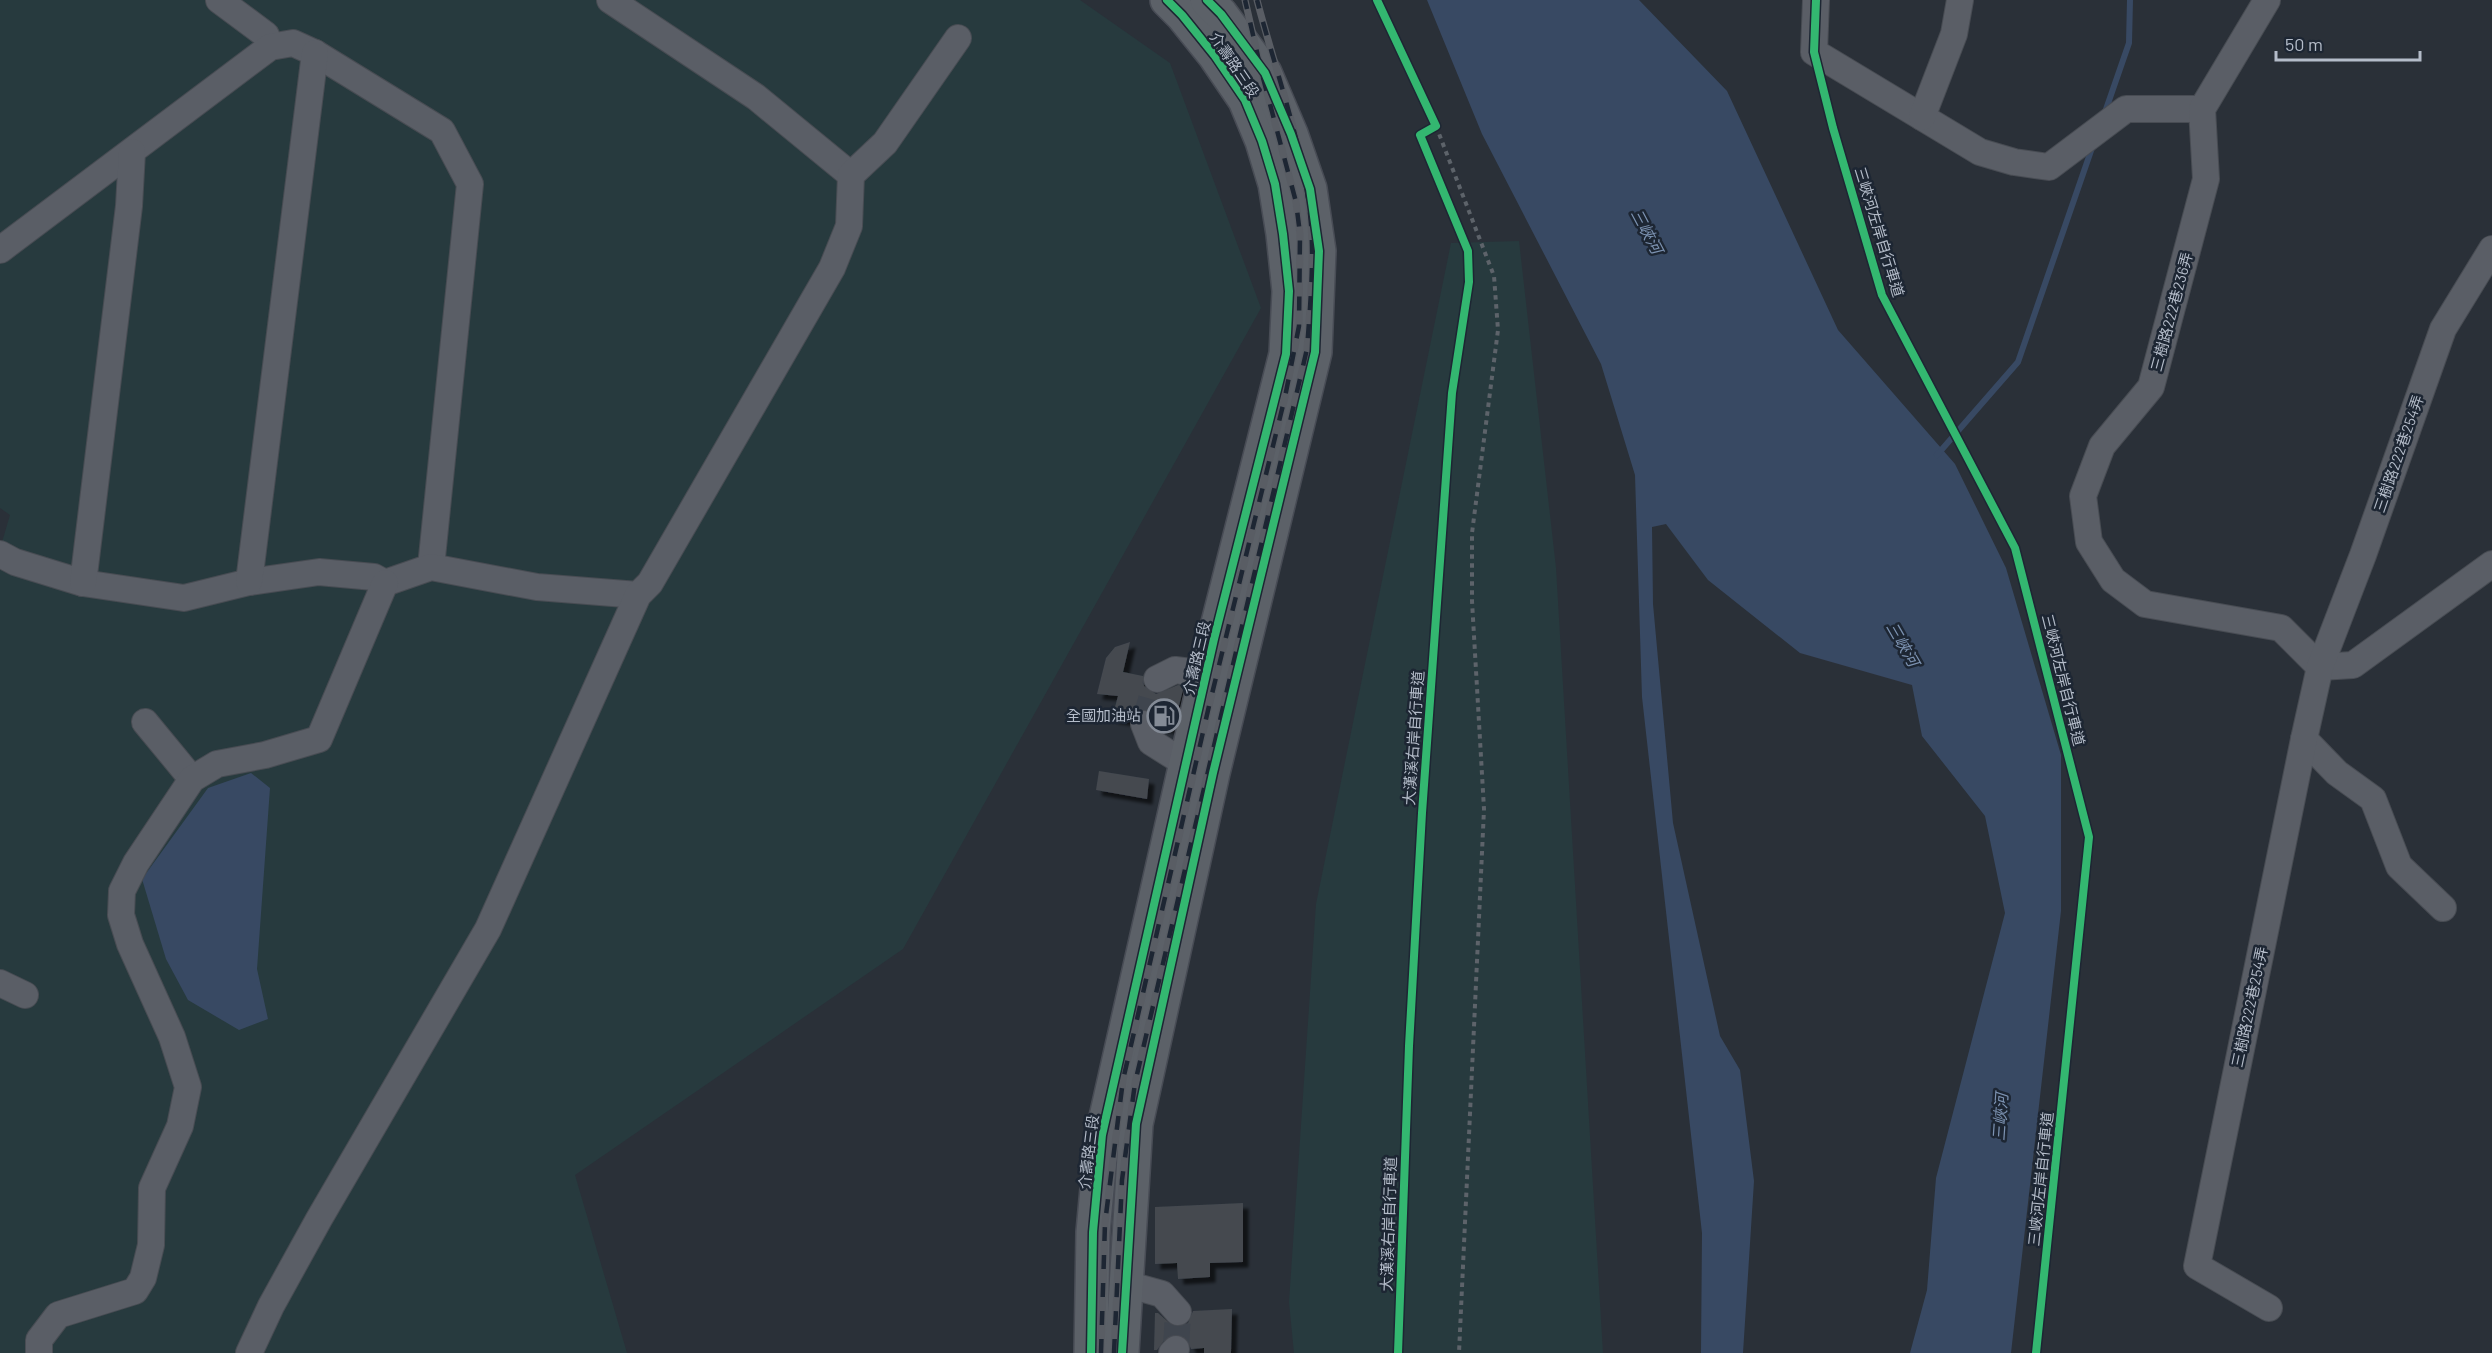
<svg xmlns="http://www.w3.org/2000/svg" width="2492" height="1353" font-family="Barlow,'Noto Sans TC',sans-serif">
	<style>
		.green { fill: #273a3e }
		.water { fill: #384963 }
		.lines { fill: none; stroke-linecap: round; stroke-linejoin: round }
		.stream { stroke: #384963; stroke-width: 6 }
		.building { fill: #444950; filter: url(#shadow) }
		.minor-tunnel { stroke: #3f454e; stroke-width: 26; stroke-dasharray: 26 13; stroke-linecap: butt }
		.minor-casing { stroke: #484c53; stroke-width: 28 }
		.major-casing { stroke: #484c55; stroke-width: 36 }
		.path { stroke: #5d636a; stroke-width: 4; stroke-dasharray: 4.5 4.5; stroke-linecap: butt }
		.minor { stroke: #5a5e66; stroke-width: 26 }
		.major { stroke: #5c6168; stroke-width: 33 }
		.rail-casing { stroke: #595d64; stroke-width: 7 }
		.rail { stroke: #1d2633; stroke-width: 4.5; stroke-dasharray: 14; stroke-linecap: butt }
		.cycleway-casing { stroke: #1d2633; stroke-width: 11 }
		.cycleway { stroke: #33b770; stroke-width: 8 }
		.labels { text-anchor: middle; stroke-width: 5; stroke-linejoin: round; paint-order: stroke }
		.street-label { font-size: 15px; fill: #b4bcc9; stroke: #1d2633 }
		.poi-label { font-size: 15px; fill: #b4bcc9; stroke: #1d2633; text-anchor: end }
		.water-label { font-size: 16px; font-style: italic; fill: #7c92b1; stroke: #1d2633 }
	</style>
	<defs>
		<filter id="shadow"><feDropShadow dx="5.5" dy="5.5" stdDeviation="1.5" flood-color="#0009"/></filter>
	</defs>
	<rect width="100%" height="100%" fill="#2a3038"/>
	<g class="green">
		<polygon points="0,0 1080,0 1170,63 1261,308 903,949 575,1175 627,1353 0,1353 0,549 10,515 0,508"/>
		<polygon points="1519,241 1556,568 1603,1353 1294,1353 1289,1302 1316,904 1451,243"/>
	</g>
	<g class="water">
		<polygon points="1427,0 1639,0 1727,91 1838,330 1955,464 2006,568 2061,755 2061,911 2011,1353 1910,1353 1927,1290 1936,1178 2005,913 1985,816 1922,736 1912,685 1800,653 1708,580 1666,524 1652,527 1653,604 1673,823 1720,1036 1740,1070 1754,1181 1743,1353 1701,1353 1702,1233 1642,697 1635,475 1601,364 1482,134"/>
		<polygon points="251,773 270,788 257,969 268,1019 239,1030 188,1000 166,959 142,879 208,788"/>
	</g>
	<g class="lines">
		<g class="stream">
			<polyline points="2104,115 2129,43 2130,0"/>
			<polyline points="1937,455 2018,362 2093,145"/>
		</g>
	</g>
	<g class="building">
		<polygon points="1130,642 1123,672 1143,676 1144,686 1156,694 1178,685 1184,686 1173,729 1161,727 1154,713 1147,709 1138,710 1129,721 1112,718 1118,696 1097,694 1106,658 1115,647"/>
		<polygon points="1099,771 1149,779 1147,799 1096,790"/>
		<polygon points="1243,1203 1243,1262 1210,1263 1210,1277 1178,1279 1177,1263 1155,1264 1155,1207"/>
		<polygon points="1232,1309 1231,1353 1204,1353 1204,1348 1191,1349 1187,1339 1179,1334 1166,1338 1157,1350 1154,1350 1155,1313 1158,1313 1173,1326 1180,1327 1188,1323 1193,1311"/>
	</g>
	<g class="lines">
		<g class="minor-tunnel">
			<polyline points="1144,724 1157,679"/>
			<polyline points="1176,1349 1178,1312"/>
		</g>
		<defs>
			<g id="minor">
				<polyline points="219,0 266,35 270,47"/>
				<polyline points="610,0 756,97 851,175"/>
				<polyline points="1816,0 1814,52 1980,152 2014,162 2049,167 2126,109 2202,109"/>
				<polyline points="2267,0 2202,109 2206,179 2151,387 2102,446 2083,496 2089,542 2113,580 2145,604 2281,628 2320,667"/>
				<polyline points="1922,117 1954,34 1960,0"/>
				<polyline points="0,250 270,47 293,43 315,53 442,131 470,184 431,567"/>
				<polyline points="0,554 15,562 83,583 184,598 249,582 319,572 374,577 385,583 431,567 537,587 638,595"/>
				<polyline points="249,582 315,53"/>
				<polyline points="83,583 129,206 132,152"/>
				<polyline points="2320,667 2353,665 2492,564"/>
				<polyline points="1157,679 1175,670 1207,674"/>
				<polyline points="145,722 192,779"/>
				<polyline points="1144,724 1151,742 1186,764"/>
				<polyline points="2304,739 2337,773 2373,799 2399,866 2443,908"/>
				<polyline points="0,983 25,995"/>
				<polyline points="1126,1284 1162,1294 1178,1312"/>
				<polyline points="2269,1308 2197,1266 2304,739 2320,667 2363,555 2443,329 2492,249"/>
				<polyline points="39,1353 39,1340 58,1315 135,1291 143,1278 151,1245 152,1188 180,1126 188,1087 172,1037 130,944 121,915 122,891 136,863 192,779 217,764 265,755 319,739 385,583"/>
				<polyline points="249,1353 271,1306 319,1219 488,929 638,595 650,583 832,268 849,226 851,175 885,143 958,38"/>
				<polyline points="1172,1353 1176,1349"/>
			</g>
			<g id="major">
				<polyline points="1091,1353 1093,1232 1102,1135 1214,639 1286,354 1289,291 1283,234 1275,184 1262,141 1245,100 1215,56 1182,15 1167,0"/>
				<polyline points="1122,1353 1136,1124 1213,773 1315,352 1319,251 1310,189 1291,134 1265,73 1221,14 1207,0"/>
			</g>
		</defs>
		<use href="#minor" class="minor-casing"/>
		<use href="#major" class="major-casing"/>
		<polyline class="path" points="1436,126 1494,276 1498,330 1472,533 1472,601 1484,809 1459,1353"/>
		<use href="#minor" class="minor"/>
		<use href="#major" class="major"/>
		<defs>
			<g id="rail">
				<polyline points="1101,1353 1105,1223 1123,1080 1209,706 1285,397 1299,326 1300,234 1296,202 1262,74 1245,0"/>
				<path d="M 1114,1353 L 1122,1180 L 1135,1083 L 1307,349 C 1310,308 1314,265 1311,224 C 1305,150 1276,73 1257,0"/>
			</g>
		</defs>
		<use href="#rail" class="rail-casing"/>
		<use href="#rail" class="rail"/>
		<defs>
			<g id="cycleway">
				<polyline points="1377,0 1436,126 1420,135 1468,251 1469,282 1452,393 1422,813 1409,1046 1398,1353"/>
				<polyline points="1816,0 1814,52 1833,128 1882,295 2015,548 2089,837 2036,1353"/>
				<polyline points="1091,1353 1093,1232 1102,1135 1214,639 1286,354 1289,291 1283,234 1275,184 1262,141 1245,100 1215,56 1182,15 1167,0"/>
				<polyline points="1122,1353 1136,1124 1213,773 1315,352 1319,251 1310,189 1291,134 1265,73 1221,14 1207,0"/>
			</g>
		</defs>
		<use href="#cycleway" class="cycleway-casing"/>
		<use href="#cycleway" class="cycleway"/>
	</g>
	<defs>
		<symbol id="fuel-ring" viewBox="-11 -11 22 22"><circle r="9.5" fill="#1d2633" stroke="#848b96" stroke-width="1.5"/><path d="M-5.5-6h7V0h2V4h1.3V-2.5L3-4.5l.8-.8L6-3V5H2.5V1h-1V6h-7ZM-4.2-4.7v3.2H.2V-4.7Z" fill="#848b96"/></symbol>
	</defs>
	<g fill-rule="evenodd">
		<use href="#fuel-ring" x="1145" y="697" width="38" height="38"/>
	</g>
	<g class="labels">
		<g class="street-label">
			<text transform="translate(1234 65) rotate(56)" y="5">介壽路三段</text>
			<text transform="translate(1879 232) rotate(73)" y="5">三峽河左岸自行車道</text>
			<text transform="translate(2172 312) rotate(-75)" y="5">三樹路222巷236弄</text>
			<text transform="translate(2399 454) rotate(-71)" y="5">三樹路222巷254弄</text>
			<text transform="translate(1197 658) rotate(-77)" y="5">介壽路三段</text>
			<text transform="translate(2063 680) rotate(76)" y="5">三峽河左岸自行車道</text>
			<text transform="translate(1414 738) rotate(-86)" y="5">大漢溪右岸自行車道</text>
			<text transform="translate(2250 1007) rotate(-78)" y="5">三樹路222巷254弄</text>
			<text transform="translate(1089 1152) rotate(-83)" y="5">介壽路三段</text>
			<text transform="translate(2041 1179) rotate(-84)" y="5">三峽河左岸自行車道</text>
			<text transform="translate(1389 1224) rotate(-88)" y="5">大漢溪右岸自行車道</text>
		</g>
		<g class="poi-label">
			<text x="1141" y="721">全國加油站</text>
		</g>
		<g class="water-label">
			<text transform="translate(1647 231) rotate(62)" y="6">三峽河</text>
			<text transform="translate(1903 644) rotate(60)" y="6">三峽河</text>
			<text transform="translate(2000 1117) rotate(-86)" y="6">三峽河</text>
		</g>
	</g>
	<path d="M2276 51v9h144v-9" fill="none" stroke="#b4bcc9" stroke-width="3"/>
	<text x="2285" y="51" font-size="18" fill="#b4bcc9" stroke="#1d2633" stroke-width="4.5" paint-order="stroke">50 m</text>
</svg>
